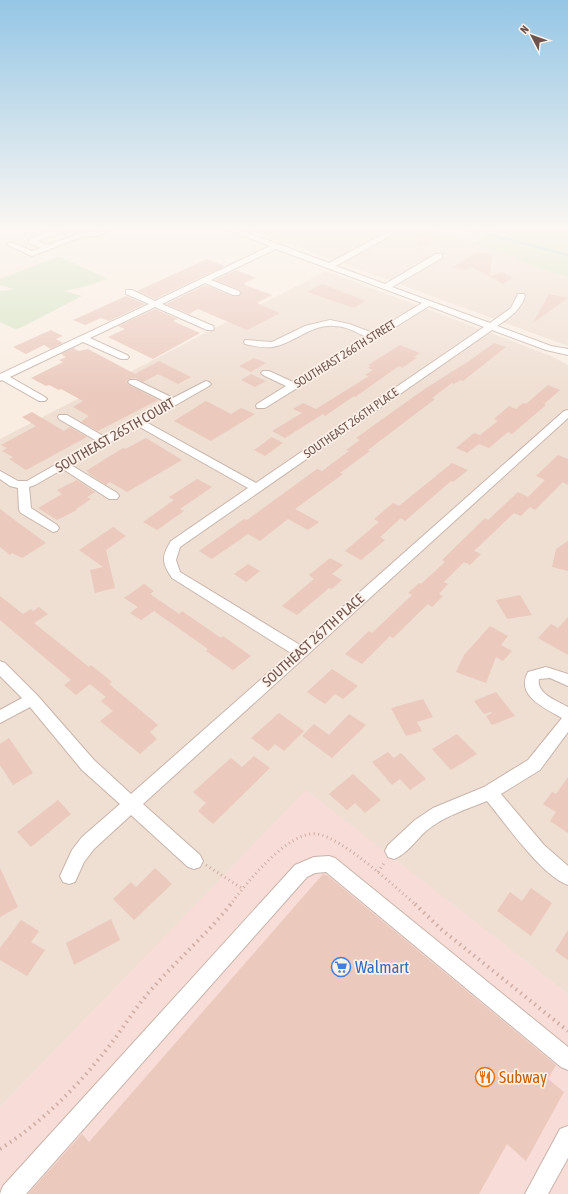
<svg xmlns="http://www.w3.org/2000/svg" width="568" height="1194" font-family="'Asap Condensed',sans-serif">
	<style>
		.residential { fill: #efded2 }
		.commercial { fill: #f8dcd7 }
		.green { fill: #d5e4c3 }
		.lines { fill: none; stroke-linecap: round; stroke-linejoin: round }
		.stream { stroke: #a1d0d0; stroke-width: 2.5 }
		.building { fill: #ebc9bd }
		.minor-casing { stroke: #c8b4ab; stroke-width: 2 }
		.path-far1 { stroke: #cfaca1; stroke-width: 3; stroke-dasharray: 1 3.5; stroke-linecap: butt }
		.path { stroke: #cfaca1; stroke-width: 4; stroke-dasharray: 1.5 4.5; stroke-linecap: butt }
		.minor { fill: #fff; fill-rule: evenodd }
		.labels { text-anchor: middle; stroke-width: 3.5; stroke-linejoin: round; paint-order: stroke }
		.far-street-label { font-size: 12px; fill: #6d534c; stroke: #fcf1e8 }
		.street-label { font-size: 14px; fill: #6d534c; stroke: #fcf1e8 }
		.near-shop-label { font-size: 17px; fill: #366cbe; stroke: #fcf1e8; text-anchor: start }
		.near-food-label { font-size: 17px; fill: #c56008; stroke: #fcf1e8; text-anchor: start }
	</style>
	<rect width="100%" height="100%" fill="#f9ede2"/>
	<g class="residential">
		<polygon points="247,228 424,228 509,255 531,266 568,277 568,346"/>
		<polygon points="326,271 551,356 568,365 568,994 306,791 0,1107 0,439"/>
	</g>
	<polygon class="commercial" points="306,790 568,994 568,1194 0,1194 0,1107"/>
	<g class="green">
		<polygon points="496,228 568,228 568,277 531,266 509,255 471,243"/>
		<polygon points="57,257 60,257 108,279 83,287 64,291 82,296 20,328 15,329 0,322 0,291 14,289 0,285 0,279"/>
	</g>
	<g class="lines">
		<polyline class="stream" points="465,228 568,255"/>
	</g>
	<g class="building">
		<polygon points="416,234 430,235 440,238 417,251"/>
		<polygon points="477,252 492,254 490,276 502,272 513,278 503,284 472,267 465,271 453,267"/>
		<polygon points="207,259 225,266 155,299 137,291"/>
		<polygon points="236,270 256,278 244,283 245,285 272,295 257,303 280,313 247,330 198,309 189,314 166,304 205,285 232,296 239,296 241,294 240,290 215,280"/>
		<polygon points="322,284 335,289 366,301 354,308 307,292"/>
		<polygon points="549,294 568,298 533,323"/>
		<polygon points="126,296 145,304 109,321 101,318 85,325 73,320"/>
		<polygon points="155,309 178,319 173,321 200,333 153,359 108,337 125,329 118,326"/>
		<polygon points="51,330 63,336 56,339 63,343 51,349 44,345 26,354 13,347"/>
		<polygon points="494,343 506,347 463,381 460,380 454,384 452,383 432,398 435,399 368,450 370,451 340,473 343,474 295,509 319,522 308,530 288,519 260,541 248,534 212,559 199,551 244,519 247,520 317,469 322,471 349,451 346,450 360,440 356,438 426,388 469,361"/>
		<polygon points="400,345 420,353 414,357 417,358 402,368 399,366 355,397 354,396 325,416 323,414 285,438 272,431 302,413 293,409 303,403 316,409 369,376 365,375 373,370 368,368 371,366 368,365"/>
		<polygon points="73,348 79,351 88,349 135,374 159,361 191,377 178,384 158,374 143,382 136,378 129,379 126,382 129,385 158,400 98,431 81,422 89,416 73,407 83,401 61,389 59,390 49,385 46,386 31,378 63,362 59,360 66,357 61,354"/>
		<polygon points="254,358 266,363 251,372 239,366"/>
		<polygon points="251,374 266,381 255,387 241,380"/>
		<polygon points="548,385 560,390 544,404 546,405 512,434 508,432 489,448 479,444 467,453 456,448 474,433 480,435 498,421 494,419 509,406 516,409 523,403 526,404"/>
		<polygon points="206,401 231,414 241,408 255,414 211,441 174,421"/>
		<polygon points="32,412 64,431 70,427 87,437 26,470 9,459 13,457 2,451 7,448 1,445 36,426 22,417"/>
		<polygon points="272,437 283,443 265,456 254,450"/>
		<polygon points="146,438 182,460 127,492 110,482 106,485 88,473 89,472 86,471 123,448 125,449"/>
		<polygon points="558,455 568,459 568,485 563,482 535,510 530,507 521,516 514,513 474,551 481,554 470,565 464,562 444,582 448,584 439,594 443,596 432,607 428,604 393,638 390,636 362,664 345,654 369,631 372,633 412,595 408,593 419,583 421,584 445,562 442,560 485,518 488,520 518,492 528,497 545,480 536,476"/>
		<polygon points="452,463 468,470 453,482 451,481 405,521 401,518 380,537 385,540 361,560 345,551 379,522 374,519 393,503 399,506"/>
		<polygon points="197,479 212,487 180,509 184,511 157,530 143,522 174,500 169,497"/>
		<polygon points="77,480 95,492 87,497 91,499 76,509 77,510 57,520 38,508 62,494 57,490"/>
		<polygon points="0,509 20,524 46,543 22,558 12,553 10,555 0,547"/>
		<polygon points="113,527 126,536 106,550 115,588 95,593 90,570 103,567 79,550"/>
		<polygon points="568,541 568,571 552,567 556,549"/>
		<polygon points="330,558 343,565 332,574 342,580 332,589 329,588 297,615 282,606 314,579 309,575"/>
		<polygon points="248,564 260,571 246,582 234,574"/>
		<polygon points="144,584 154,591 150,594 179,614 182,611 221,638 223,636 251,656 233,670 206,651 208,649 154,611 141,620 130,613 138,607 124,598"/>
		<polygon points="520,595 532,615 507,619 496,600"/>
		<polygon points="0,596 23,614 31,609 33,611 39,607 48,614 34,623 89,667 91,665 112,682 109,684 158,725 150,732 157,739 140,754 100,721 113,711 101,701 106,697 90,684 76,695 64,685 71,680 0,620"/>
		<polygon points="568,617 568,655 538,638 551,624 558,628"/>
		<polygon points="490,626 508,636 501,645 512,651 503,661 496,657 486,683 456,672 464,655"/>
		<polygon points="332,669 358,686 343,699 335,694 325,704 307,692"/>
		<polygon points="496,692 515,716 492,725 486,716 492,713 491,712 484,714 474,701"/>
		<polygon points="423,699 433,717 417,722 422,731 406,736 391,708"/>
		<polygon points="279,713 304,731 284,751 275,744 268,751 251,738"/>
		<polygon points="349,714 366,725 332,758 302,736 314,724 329,735"/>
		<polygon points="457,734 477,754 451,770 432,749"/>
		<polygon points="9,738 33,773 13,785 0,765 0,744"/>
		<polygon points="388,752 394,758 401,753 426,779 410,790 400,779 392,785 372,762"/>
		<polygon points="254,756 270,768 213,824 198,811 206,803 193,792 231,758 242,767"/>
		<polygon points="353,774 381,800 365,813 355,803 347,810 329,794"/>
		<polygon points="568,777 568,833 550,821 556,812 543,804 552,792 556,794"/>
		<polygon points="58,800 71,814 31,847 17,832"/>
		<polygon points="0,868 18,907 0,917"/>
		<polygon points="155,868 172,884 134,920 113,899 131,882 136,887"/>
		<polygon points="323,874 328,876 556,1065 548,1079 564,1092 526,1161 507,1144 479,1194 28,1194 82,1134 89,1142"/>
		<polygon points="531,888 552,903 531,936 497,911 510,892 522,901"/>
		<polygon points="111,919 120,940 74,965 66,943"/>
		<polygon points="21,920 39,931 31,942 45,950 27,976 0,960 0,948"/>
		<polygon points="568,930 568,960 555,951"/>
	</g>
	<g class="lines">
		<defs>
			<g id="minor">
				<path d="M 58,228 L 71,228 L 82,233 L 93,232 L 103,228 L 114,228 L 97,236 L 82,237 L 32,256 L 7,245 L 8,243 L 14,243 L 32,251 L 41,248 L 29,243 L 29,239 ZM 65,231 L 75,235 L 48,245 L 38,241 Z"/>
				<path d="M 224,228 L 235,228 L 329,263 L 395,228 L 404,228 L 336,266 L 385,284 L 436,254 L 442,254 L 442,258 L 392,287 L 490,323 L 511,308 L 518,294 L 524,294 L 525,296 C 520,311 510,317 497,326 L 551,346 L 568,349 L 568,355 L 546,350 L 492,330 L 180,547 L 176,560 L 180,572 L 300,645 L 564,411 L 568,410 L 568,418 L 143,804 L 200,855 L 203,861 L 200,867 L 194,869 L 188,867 L 131,815 L 94,849 L 84,862 L 75,882 L 69,884 L 63,882 L 60,876 L 72,850 L 82,837 L 120,804 L 82,770 L 30,707 L 0,723 L 0,710 L 22,698 L 0,676 L 0,661 L 5,663 L 37,695 L 94,760 L 131,794 L 291,653 L 172,578 C 162,563 161,557 171,541 L 248,488 L 138,426 L 71,465 L 117,493 L 119,496 L 117,499 L 109,499 L 63,469 L 35,485 L 29,487 L 31,508 L 57,525 L 59,528 L 57,531 L 53,532 L 21,513 L 19,510 L 18,488 L 10,486 L 0,479 L 0,471 L 18,481 L 27,481 L 97,441 L 59,419 L 58,417 L 59,415 L 67,415 L 105,437 L 166,402 L 130,384 L 128,382 L 130,380 L 136,380 L 173,398 L 206,381 L 209,382 L 211,384 L 209,386 L 146,422 L 256,483 L 484,327 L 429,306 L 265,408 L 257,408 L 256,406 L 257,404 L 286,386 L 263,375 L 261,373 L 263,371 L 269,371 L 293,382 L 366,337 C 356,332 346,326 334,326 C 311,324 295,343 273,347 C 263,348 254,346 245,344 L 244,342 L 245,340 L 272,342 L 305,326 L 330,320 L 349,324 L 373,333 L 422,303 L 276,249 L 211,280 L 239,291 L 240,293 L 239,295 L 233,295 L 205,283 L 162,304 L 213,326 L 214,328 L 213,330 L 207,330 L 155,307 L 90,338 L 127,355 L 129,357 L 127,359 L 121,359 L 83,342 L 10,377 L 45,397 L 47,399 L 45,401 L 39,401 L 2,380 L 0,381 L 0,374 L 149,304 L 126,294 L 126,290 L 132,290 L 155,301 L 270,246 Z"/>
				<path d="M 546,667 L 568,674 L 568,686 L 550,678 L 539,679 C 536,694 558,701 568,707 L 568,732 L 540,770 L 501,794 L 544,845 L 568,866 L 568,885 C 541,875 506,824 487,801 C 467,809 444,816 426,831 C 416,840 407,854 394,859 L 388,857 L 385,851 L 388,845 L 415,820 L 433,808 L 484,787 L 528,760 L 562,718 C 545,708 515,696 528,672 Z"/>
				<polygon points="329,856 335,858 568,1047 568,1070 561,1067 326,872 315,873 307,877 26,1194 0,1194 3,1186 295,865 314,857"/>
				<polygon points="568,1126 568,1158 548,1194 525,1194 560,1129"/>
			</g>
		</defs>
		<use href="#minor" class="minor-casing"/>
		<g class="path-far1">
			<polyline points="206,865 243,889"/>
			<polyline points="378,872 385,862"/>
			<path d="M 230,905 C 246,884 288,830 317,834 C 343,838 395,887 416,905"/>
		</g>
		<g class="path">
			<polyline points="415,904 442,930 568,1031"/>
			<path d="M 0,1149 C 43,1122 79,1085 110,1045 C 124,1027 135,1008 150,991 C 176,961 206,935 231,904"/>
		</g>
		<use href="#minor" class="minor"/>
	</g>
	<linearGradient id="sky" x2="0" y2="1"><stop stop-color="#95c6e5"/><stop offset="0.58" stop-color="#fcf7f2"/><stop offset="1" stop-color="#fcf7f2" stop-opacity="0"/></linearGradient>
	<rect width="568" height="395" fill="url(#sky)"/>
	<defs>
		<symbol id="supermarket-ring" viewBox="-11 -11 22 22"><circle r="9.5" fill="#fcf1e8" stroke="#3f7fe0" stroke-width="1.5"/><path d="M-6-5.5h2.5l.6 2H6L4.5 2H-2.5L-4.4-4H-6ZM-1.5 3.2a1.3 1.3 0 1 0 .1 0ZM3 3.2a1.3 1.3 0 1 0 .1 0Z" fill="#3f7fe0"/></symbol>
		<symbol id="restaurant-ring" viewBox="-11 -11 22 22"><circle r="9.5" fill="#fcf1e8" stroke="#e8710a" stroke-width="1.5"/><path d="M-5-6h1v4h1v-4h1v4h1v-4h1v5L-1.5 .5V6h-2V.5L-5-1ZM5-6V6H3V1.5H1.5Q1.5-4 5-6Z" fill="#e8710a"/></symbol>
	</defs>
	<g fill-rule="evenodd">
		<use href="#supermarket-ring" x="330" y="956" width="22" height="22"/>
		<use href="#restaurant-ring" x="474" y="1066" width="22" height="22"/>
	</g>
	<g class="labels">
		<g class="far-street-label">
			<text transform="translate(345 354) rotate(-32)" y="4">SOUTHEAST 266TH STREET</text>
			<text transform="translate(351 423) rotate(-35)" y="4">SOUTHEAST 266TH PLACE</text>
		</g>
		<g class="street-label">
			<text transform="translate(115 435) rotate(-30)" y="5">SOUTHEAST 265TH COURT</text>
			<text transform="translate(313 640) rotate(-42)" y="5">SOUTHEAST 267TH PLACE</text>
		</g>
		<g class="near-shop-label">
			<text x="355" y="973">Walmart</text>
		</g>
		<g class="near-food-label">
			<text x="499" y="1083">Subway</text>
		</g>
	</g>
	<g transform="translate(532 36) rotate(311)" stroke="#fcf1e8" stroke-width="3" paint-order="stroke">
	<path d="M0-3L7 15L0 10L-7 15Z" fill="#6d534c"/>
	<text y="-6" font-size="11" font-weight="bold" text-anchor="middle" fill="#6d534c">N</text>
	</g>
</svg>
